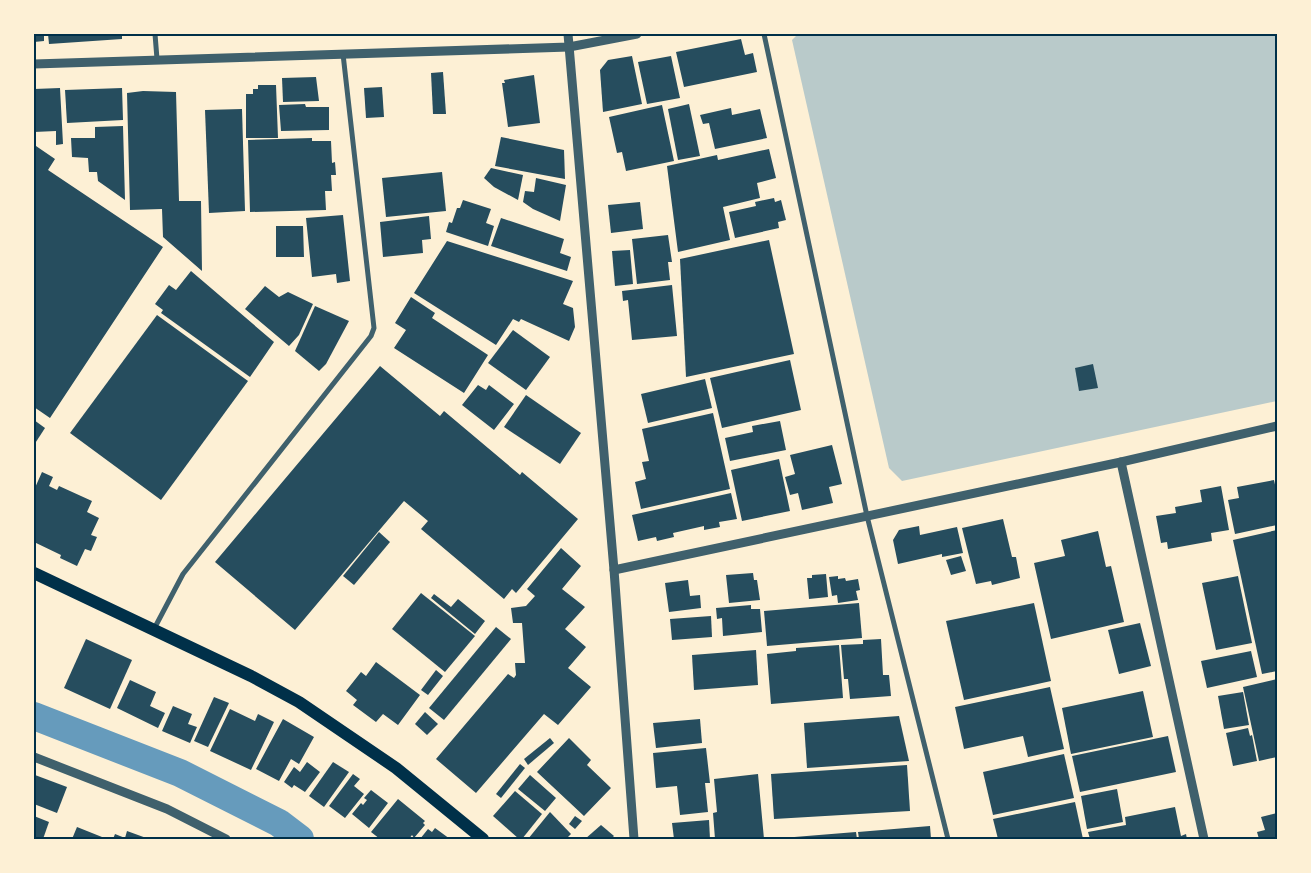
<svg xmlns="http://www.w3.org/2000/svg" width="1311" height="873" font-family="'Open Sans',sans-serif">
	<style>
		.green { fill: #b9caca }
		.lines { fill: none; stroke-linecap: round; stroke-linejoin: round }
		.canal { stroke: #669bbc; stroke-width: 28 }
		.building { fill: #264d5e }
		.minor { stroke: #3f606c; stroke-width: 5 }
		.tertiary { stroke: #3f606c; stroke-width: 9 }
		.primary { stroke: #003049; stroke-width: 12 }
		.neatline { fill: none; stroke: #003049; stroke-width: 2 }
	</style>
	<rect width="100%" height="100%" fill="#fdf0d5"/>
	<polygon class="green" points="798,34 1277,34 1277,401 902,481 889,468 792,40"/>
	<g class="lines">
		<polyline class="canal" points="34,716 180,773 279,823 300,839"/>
	</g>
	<g class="building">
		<polygon points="34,34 44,34 44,41 34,42"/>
		<polygon points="48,34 122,34 122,39 49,44"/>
		<polygon points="741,39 745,55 753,53 757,72 684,87 676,52"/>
		<polygon points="632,56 642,104 603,112 600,70 608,60"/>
		<polygon points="671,56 680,98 647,104 638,62"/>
		<polygon points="443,72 446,114 433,114 431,73"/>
		<polygon points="534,75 540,123 508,127 502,83 505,83 504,80"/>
		<polygon points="316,77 319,101 283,102 282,78"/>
		<polygon points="258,85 276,85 278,138 246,138 246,94 253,94 253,89 258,89"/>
		<polygon points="382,87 384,117 366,118 364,88"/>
		<polygon points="60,88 63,144 56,145 56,131 34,132 34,89"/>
		<polygon points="122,88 123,120 67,123 65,90"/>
		<polygon points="143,91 176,92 179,201 201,201 202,271 163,237 162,209 130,210 127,93"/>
		<polygon points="305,104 306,107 329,107 329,130 281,131 279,105"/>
		<polygon points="689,104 700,156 678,160 668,109"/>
		<polygon points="662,105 674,161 626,171 622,152 617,153 609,117"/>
		<polygon points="731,108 732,115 760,109 767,138 715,149 709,123 703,124 700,115"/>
		<polygon points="242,109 245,211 209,213 205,110"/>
		<polygon points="123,126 125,200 98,181 97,172 89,172 88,158 72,157 71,138 95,138 95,127"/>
		<polygon points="501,137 564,150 565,179 495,166"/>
		<polygon points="312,138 312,141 331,141 332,163 335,162 336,175 331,175 332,191 325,191 326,210 250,212 248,140"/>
		<polygon points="36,146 55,159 48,170 163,247 50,418 34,407 34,150"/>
		<polygon points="769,149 776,178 757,183 760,198 723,207 730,240 678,252 667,166 717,155 718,160"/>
		<polygon points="491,168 523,175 518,200 494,187 484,178"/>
		<polygon points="442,172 446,211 386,217 382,178"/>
		<polygon points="536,178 566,185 560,221 533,209 523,202 525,191 534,192"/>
		<polygon points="774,198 775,202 781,200 786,220 778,222 779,228 735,238 729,212 756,206 755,202"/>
		<polygon points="463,200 491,209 486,223 494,226 488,246 446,232 449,222 452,223 457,208 460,208"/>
		<polygon points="640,202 643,229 611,233 608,205"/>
		<polygon points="343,215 350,281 337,283 336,274 312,277 306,218"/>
		<polygon points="429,216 431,239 422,240 423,253 383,257 380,222"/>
		<polygon points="501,218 564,239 560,253 571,257 567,271 491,246"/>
		<polygon points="276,226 303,226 304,257 276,257"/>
		<polygon points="668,235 672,262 668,262 670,280 637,284 632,239"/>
		<polygon points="769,240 794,354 686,377 680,259"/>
		<polygon points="447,241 573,281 563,304 573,308 575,327 569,341 521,319 519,322 513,319 496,345 414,293"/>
		<polygon points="630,250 633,284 615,286 612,251"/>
		<polygon points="191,271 274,342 250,377 161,313 163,310 155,304 169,285 176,290"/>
		<polygon points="672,285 677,336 632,340 628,300 623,301 622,291"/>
		<polygon points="265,286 279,297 288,292 313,304 299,335 289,346 245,309"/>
		<polygon points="411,297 435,313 432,318 488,355 464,393 394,348 406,330 395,323"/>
		<polygon points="315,306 349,321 326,364 319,371 295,351"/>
		<polygon points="157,315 248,381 161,500 70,433"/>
		<polygon points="513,330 550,357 526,390 488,363"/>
		<polygon points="790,360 801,410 722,428 710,378"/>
		<polygon points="1093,364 1098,388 1079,391 1075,368"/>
		<polygon points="380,366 440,416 444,411 520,475 522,472 578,519 516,593 512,589 504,599 421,529 428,521 404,501 295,630 215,562"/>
		<polygon points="705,379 712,408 648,423 641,394"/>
		<polygon points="478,385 486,390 489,385 514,404 494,430 462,405"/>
		<polygon points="526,395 581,433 560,464 504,427"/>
		<polygon points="713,413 730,489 641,509 635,482 646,479 642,462 649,461 642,429"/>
		<polygon points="34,420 45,428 34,445"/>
		<polygon points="780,421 786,450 730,461 725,438 753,432 752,426"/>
		<polygon points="832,445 842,484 829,487 833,503 802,510 798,493 790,495 785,477 795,474 790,455"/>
		<polygon points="779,459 790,511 742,521 731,470"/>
		<polygon points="42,472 53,477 49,486 57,490 59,486 92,501 87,512 99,518 91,535 97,537 91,551 85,549 77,566 60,558 61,555 34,542 34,490"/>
		<polygon points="1274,480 1277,494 1277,525 1235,534 1228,500 1239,498 1237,487"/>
		<polygon points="1221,486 1229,530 1211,533 1212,541 1168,549 1167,542 1161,543 1156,516 1176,513 1175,507 1202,502 1200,490"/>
		<polygon points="731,493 737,519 719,522 720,527 704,530 704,526 673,533 674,537 657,541 656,537 638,541 632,515"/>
		<polygon points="1003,519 1012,557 1016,557 1020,578 992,585 991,581 976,584 962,528"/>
		<polygon points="919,526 920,535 957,527 963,553 942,557 942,554 898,564 893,540 899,530"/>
		<polygon points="1277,530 1277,671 1262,674 1233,540"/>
		<polygon points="1098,531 1106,567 1111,566 1124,622 1051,639 1034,563 1065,556 1061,540"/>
		<polygon points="379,532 390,542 354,585 343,576"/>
		<polygon points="561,548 581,566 562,589 585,607 565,629 586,647 568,668 591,687 558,725 544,714 476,793 436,759 508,674 514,678 516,675 515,663 525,663 522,623 513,623 511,608 526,606 535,596 527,589"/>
		<polygon points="961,556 966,571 951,575 946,560"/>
		<polygon points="753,573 754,580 757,580 760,600 729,603 726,575"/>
		<polygon points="826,574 828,597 809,599 807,578 812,578 812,575"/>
		<polygon points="838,576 838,579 845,578 846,581 858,579 860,590 856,591 858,600 838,603 837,595 832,596 829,577"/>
		<polygon points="1238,576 1252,643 1216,650 1202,583"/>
		<polygon points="688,580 690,596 700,595 701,608 669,612 665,583"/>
		<polygon points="421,593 475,636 445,672 392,629"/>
		<polygon points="434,594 451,607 458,599 485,621 475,634 431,598"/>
		<polygon points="859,603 862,638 767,646 764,611"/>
		<polygon points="1034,603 1051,681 964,700 946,621"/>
		<polygon points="751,605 751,609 760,609 762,632 723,636 722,618 717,619 716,608"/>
		<polygon points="711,616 712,637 672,640 670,619"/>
		<polygon points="1140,623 1151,666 1119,674 1108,630"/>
		<polygon points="496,627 511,639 444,720 429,708"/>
		<polygon points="86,639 132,660 110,709 64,688"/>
		<polygon points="881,639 883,675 889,675 891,696 850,699 848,679 844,679 841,645 863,644 863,640"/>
		<polygon points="839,645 843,698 771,704 767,654 796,651 796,648"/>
		<polygon points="756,650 758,685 694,690 692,655"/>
		<polygon points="1251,651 1257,677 1207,688 1201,661"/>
		<polygon points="376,662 420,695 398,725 383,714 376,722 353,705 357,700 346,691 361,672 366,676"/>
		<polygon points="436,670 443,676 428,695 421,690"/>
		<polygon points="1277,679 1277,757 1259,761 1243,687"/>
		<polygon points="130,680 156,692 150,706 165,713 158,728 117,708"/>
		<polygon points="1050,687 1064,749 1028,757 1023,736 964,749 955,707"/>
		<polygon points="1143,691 1153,737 1071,754 1062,708"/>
		<polygon points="1243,692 1249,725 1224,729 1218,696"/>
		<polygon points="214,697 229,703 208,747 194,741"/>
		<polygon points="173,706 192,714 188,724 197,727 190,743 162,731"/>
		<polygon points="230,709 255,721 258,714 274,722 251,770 210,751"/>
		<polygon points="425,712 438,724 427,735 415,724"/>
		<polygon points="899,716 909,761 807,768 804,723"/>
		<polygon points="283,719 314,737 299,764 291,759 279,781 256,769"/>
		<polygon points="700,719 702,743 656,748 653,723"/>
		<polygon points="1248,728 1250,736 1252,735 1257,761 1233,766 1226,733"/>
		<polygon points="1168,736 1176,772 1080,792 1072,756"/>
		<polygon points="550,738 554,743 528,765 524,759"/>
		<polygon points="569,738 591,760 587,765 611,788 584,816 537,772"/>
		<polygon points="706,748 710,783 705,783 708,812 680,815 677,786 656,788 653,753"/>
		<polygon points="1064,754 1074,798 993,815 983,772"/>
		<polygon points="307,762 320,772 305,792 294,785 292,788 284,782 294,767 300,772"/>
		<polygon points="333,762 349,772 324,807 309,796"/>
		<polygon points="520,764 525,768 501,798 496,794"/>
		<polygon points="907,765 910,811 774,819 771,774"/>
		<polygon points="353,774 360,779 354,786 364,794 345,818 329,806"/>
		<polygon points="758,774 764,839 715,839 713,813 717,812 714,779"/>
		<polygon points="35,775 67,787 57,813 34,804"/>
		<polygon points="530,775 556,798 545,811 518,789"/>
		<polygon points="1117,789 1123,822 1087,829 1081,796"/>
		<polygon points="371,790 388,803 369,828 352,814 361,803 363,805 367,800 364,798"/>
		<polygon points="515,791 542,814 522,839 519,839 493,816"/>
		<polygon points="398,799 425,821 423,823 425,825 414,838 412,835 409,839 380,839 371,832"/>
		<polygon points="1075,802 1083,839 998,839 993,819"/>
		<polygon points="1175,807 1181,836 1186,834 1187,839 1090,839 1088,832 1126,825 1125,817"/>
		<polygon points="550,812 571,834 566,839 528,839"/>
		<polygon points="1277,813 1277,839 1259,839 1257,832 1265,830 1261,817"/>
		<polygon points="34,816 49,822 43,839 34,839"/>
		<polygon points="575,816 582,821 575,829 569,824"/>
		<polygon points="709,820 710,839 674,839 672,823"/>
		<polygon points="601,825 614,836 611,839 585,839"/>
		<polygon points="930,826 931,839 859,839 858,832"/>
		<polygon points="77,827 107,839 72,839"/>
		<polygon points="435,828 450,839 420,839 428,829 432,832"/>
		<polygon points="127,831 149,839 113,839 115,834 125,838"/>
		<polygon points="856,832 857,839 782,839 782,838"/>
	</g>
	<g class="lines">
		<g class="minor">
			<polyline points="155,34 157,59"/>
			<polyline points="764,34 867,516 948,839"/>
			<polyline points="154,629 183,574 371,336 374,328 343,54"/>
		</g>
		<g class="tertiary">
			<polyline points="568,34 614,570 634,839"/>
			<polyline points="34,64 569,47 637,34"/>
			<polyline points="1121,462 1204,839"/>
			<polyline points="614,570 1121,462 1277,426"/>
			<polyline points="34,757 167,809 226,839"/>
		</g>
		<polyline class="primary" points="34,573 251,676 299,702 396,768 483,839"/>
	</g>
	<rect width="1311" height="873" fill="none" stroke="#fdf0d5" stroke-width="70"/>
	<rect x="35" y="35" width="1241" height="803" class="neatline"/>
</svg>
